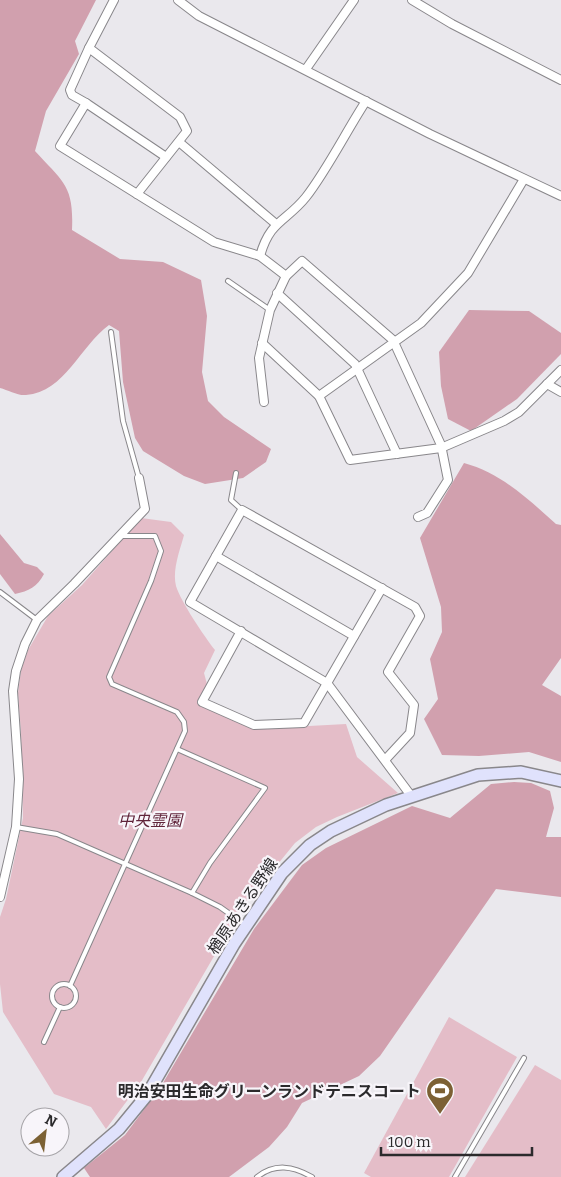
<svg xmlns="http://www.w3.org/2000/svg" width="561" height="1177" font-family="Bitter,'Noto Sans JP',serif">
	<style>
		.green { fill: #e4bdc8 }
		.forest { fill: #d1a0ae }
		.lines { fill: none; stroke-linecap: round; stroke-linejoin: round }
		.lane-casing { stroke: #89878b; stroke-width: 6 }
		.street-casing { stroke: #89878b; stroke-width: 10 }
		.secondary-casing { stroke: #89878b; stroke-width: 14 }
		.lane { stroke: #fff; stroke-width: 4 }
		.street { stroke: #fff; stroke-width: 8 }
		.secondary { stroke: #e0e2fc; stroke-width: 11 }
		.labels { text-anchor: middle; stroke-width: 4.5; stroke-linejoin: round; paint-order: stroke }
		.park-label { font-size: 16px; font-style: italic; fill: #60243a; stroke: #f8f5fa }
		.street-label { font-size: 16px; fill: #2b2a2c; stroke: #f8f5fa }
		.poi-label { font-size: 16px; font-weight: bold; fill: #2b2a2c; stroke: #f8f5fa; text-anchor: end }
	</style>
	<rect width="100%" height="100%" fill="#eae8ed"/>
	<g class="green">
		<path d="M 141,518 L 171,522 L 184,535 C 180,550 172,570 176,586 C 181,602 204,636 215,650 L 204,673 L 208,688 L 199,702 L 253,729 L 346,724 L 357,757 L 398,793 L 337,817 L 316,827 L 295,843 L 242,908 L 141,1082 L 106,1129 L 91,1107 L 54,1094 L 3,1012 L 0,984 L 0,917 L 6,899 L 23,818 L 21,733 L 18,693 L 21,670 L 28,650 L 48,616 L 82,585 Z"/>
		<polygon points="449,1017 517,1057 449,1177 371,1177 364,1173"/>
		<polygon points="535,1065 561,1080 561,1177 465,1177"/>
	</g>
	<g class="forest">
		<path d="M 0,0 L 96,0 L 75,41 L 79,54 L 46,111 L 35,151 C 63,182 74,185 72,230 L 120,259 L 163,262 L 201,280 L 207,316 L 202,372 L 208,401 L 224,417 L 271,449 L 266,462 L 243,478 L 205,484 L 184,476 L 143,451 L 135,438 L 123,382 L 119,331 L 109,325 C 80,346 65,392 26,395 C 18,396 8,390 0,388 Z"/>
		<polygon points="469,310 529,311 561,333 561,354 517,399 471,431 448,419 441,386 439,352"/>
		<path d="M 464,463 C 501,473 528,499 556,524 L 561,525 L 561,658 L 542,685 L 561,696 L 561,762 L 529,752 L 479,756 L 442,755 L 424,719 L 438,699 L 430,659 L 442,632 L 441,607 L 420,538 Z"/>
		<path d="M 0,534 L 24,563 L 37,567 L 44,574 C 37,587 29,591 15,594 L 0,574 Z"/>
		<polygon points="514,782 531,783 550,791 554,808 546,837 561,837 561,897 496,889 380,1056 359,1076 302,1103 287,1127 269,1147 229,1177 90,1177 84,1168 125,1135 160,1088 254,929 302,865 326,848 412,806 450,818 491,784"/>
	</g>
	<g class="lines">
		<defs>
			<g id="lane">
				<polyline points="228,281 270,310"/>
				<polyline points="111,332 123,421 139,478"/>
				<polyline points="236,473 231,500 242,510"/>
				<polyline points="0,592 37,620"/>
				<polyline points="177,749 265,788 210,863 192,893"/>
				<polyline points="16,827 57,834 192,893 220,907 244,924"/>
				<circle cx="64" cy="996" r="12"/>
				<polyline points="70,986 185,731 184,722 177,712 112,684 109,677 151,581 161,551 155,536 121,536"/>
				<polyline points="44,1042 60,1007"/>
				<path d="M 257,1177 C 275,1163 293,1166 312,1177"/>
				<polyline points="455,1177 524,1058"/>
			</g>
			<g id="street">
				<polyline points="114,0 89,48 180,117 187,131 137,194 214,242 260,256 286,276 302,261 393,340 441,445 448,480 427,513 418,517"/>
				<polyline points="178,0 199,16 430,134 561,196"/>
				<polyline points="412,0 452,24 561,80"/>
				<polyline points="306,69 354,0"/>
				<polyline points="86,103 72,95 70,90 89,48"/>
				<polyline points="179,142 276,224"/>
				<polyline points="524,179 468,273 421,323 319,396 350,460 441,448 504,421 519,412 561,370"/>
				<polyline points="137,194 60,146 86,103 166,157"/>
				<path d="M 260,256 C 270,220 286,222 306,197 C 327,170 347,130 366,101"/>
				<polyline points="277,293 355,364 397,454"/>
				<polyline points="262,343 319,396"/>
				<polyline points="547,384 561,392"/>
				<polyline points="264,402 259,358 270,310 286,276"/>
				<polyline points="216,556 354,636"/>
				<polyline points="241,631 202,702 254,725 304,723 382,588"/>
				<polyline points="385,760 410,733 414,705 388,672 420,616 415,607 242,510 190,602 327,683 412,797"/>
				<polyline points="0,897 16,827 19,779 13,691 16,671 25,644 37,620 74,584 145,509 139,478"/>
			</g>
			<polyline id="secondary" points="63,1177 119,1129 147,1095 234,944 282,873 310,845 331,831 386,805 478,775 521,772 561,781"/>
		</defs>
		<use href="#lane" class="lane-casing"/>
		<use href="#street" class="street-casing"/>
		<use href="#secondary" class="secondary-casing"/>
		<use href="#lane" class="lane"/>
		<use href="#street" class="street"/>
		<use href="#secondary" class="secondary"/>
	</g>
	<defs>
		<symbol id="stadium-pin" viewBox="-11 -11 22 30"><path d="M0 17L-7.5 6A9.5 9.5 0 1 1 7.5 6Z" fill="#7c6134" stroke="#f8f5fa"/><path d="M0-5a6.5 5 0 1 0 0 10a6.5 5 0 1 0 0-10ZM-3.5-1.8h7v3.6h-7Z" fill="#fff"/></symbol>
	</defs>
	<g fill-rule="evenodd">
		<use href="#stadium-pin" x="424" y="1075" width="32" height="43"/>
	</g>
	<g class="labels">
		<g class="park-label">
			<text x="150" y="826">中央霊園</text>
		</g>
		<g class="street-label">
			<text transform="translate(242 906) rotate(-56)" y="6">楢原あきる野線</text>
		</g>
		<g class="poi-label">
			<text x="421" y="1097">明治安田生命グリーンランドテニスコート</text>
		</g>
	</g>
	<g transform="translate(45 1132) rotate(28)"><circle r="24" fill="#f8f5fa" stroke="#a6a4a8"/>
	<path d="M0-4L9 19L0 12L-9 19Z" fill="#7c6134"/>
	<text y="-8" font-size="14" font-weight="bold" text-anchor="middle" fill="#2b2a2c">N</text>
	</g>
	<path d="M381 1147v8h151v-8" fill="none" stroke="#2b2a2c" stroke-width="2.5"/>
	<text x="388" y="1147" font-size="15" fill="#2b2a2c" stroke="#f8f5fa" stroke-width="4" paint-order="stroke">100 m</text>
</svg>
